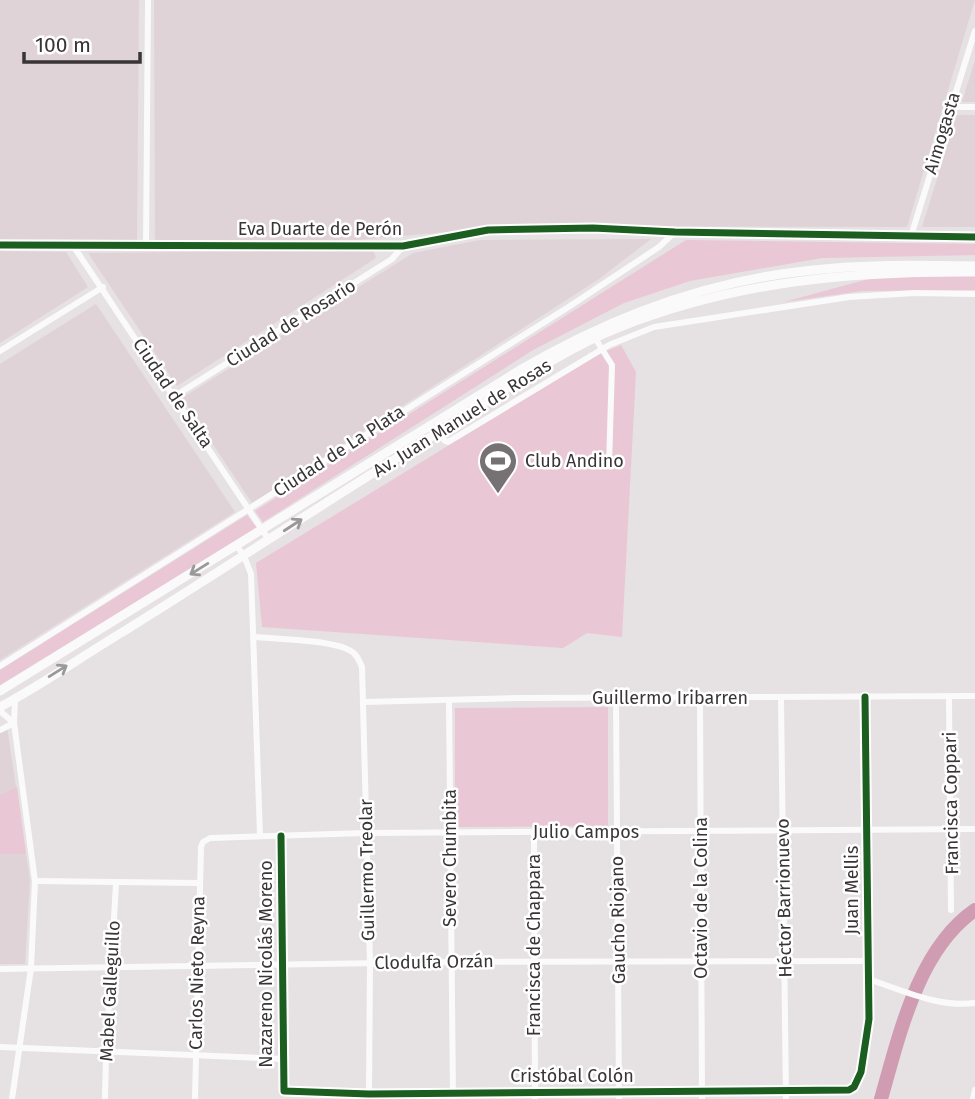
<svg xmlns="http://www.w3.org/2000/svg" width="975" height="1099" font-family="'Fira Sans',sans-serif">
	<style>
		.built { fill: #e0d3d8 }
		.green { fill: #e9c7d4 }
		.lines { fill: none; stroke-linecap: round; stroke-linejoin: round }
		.river { stroke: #d09cb1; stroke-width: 14 }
		.street { stroke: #fbfafb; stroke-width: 6 }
		.secondary { stroke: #fbfafb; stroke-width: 9 }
		.cycleway-casing { stroke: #fff; stroke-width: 11 }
		.cycleway { stroke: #1b5e20; stroke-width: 7 }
		.oneway { stroke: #9a9898 }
		.labels { text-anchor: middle; stroke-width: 5; stroke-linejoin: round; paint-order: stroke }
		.street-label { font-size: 18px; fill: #393536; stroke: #fff }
		.poi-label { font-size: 18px; fill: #393536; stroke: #fff; text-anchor: start }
	</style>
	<rect width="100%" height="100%" fill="#e6e1e3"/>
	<g class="built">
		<polygon points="0,0 139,0 137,240 0,239"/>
		<polygon points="154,0 975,0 907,227 515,226 356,240 155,241"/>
		<polygon points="975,60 975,102 962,102"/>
		<polygon points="957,115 975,115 975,227 922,227"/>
		<polygon points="651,239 599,279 252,503 182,398 413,253 480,240"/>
		<polygon points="373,250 376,258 177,386 88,253"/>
		<polygon points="0,251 66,252 88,287 0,343"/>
		<polygon points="96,304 235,512 0,660 0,364"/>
		<polygon points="7,727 30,880 25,964 0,964 0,730"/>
	</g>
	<g class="green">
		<polygon points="686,240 975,244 975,255 822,258 690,281 624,303 533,350 263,522 255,511"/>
		<polygon points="938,275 975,276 975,290 862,291 784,302 872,278"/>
		<polygon points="621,345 636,372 622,637 587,633 563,648 262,627 256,563 597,355"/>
		<polygon points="247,515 257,528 0,685 0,670"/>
		<polygon points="608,707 608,826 455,827 455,708"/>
		<polygon points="17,787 26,854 0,854 0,795"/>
	</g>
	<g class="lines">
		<path class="river" d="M 881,1099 C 899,1036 918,949 975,910"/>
		<g class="street">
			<polyline points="950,107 975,107"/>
			<polyline points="911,236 975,31"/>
			<polyline points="0,245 403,246 488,230 593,228 675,232 975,237"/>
			<polyline points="146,245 148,0"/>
			<polyline points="74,247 269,540"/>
			<polyline points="595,338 612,365 609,465"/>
			<polyline points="0,351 103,287"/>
			<polyline points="175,396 392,259 403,246"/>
			<polyline points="438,432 445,441 448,442 609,345 654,327 849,297 915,293 975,294"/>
			<polyline points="236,545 244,556 251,574 260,836"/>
			<path d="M 255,637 C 277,639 331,640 349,650 C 356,653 359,660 362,667 L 370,963 L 369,1094"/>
			<polyline points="0,666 570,306 659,247 675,232"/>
			<polyline points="949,697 951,910"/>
			<polyline points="700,698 702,1099"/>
			<polyline points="781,698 786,1099"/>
			<polyline points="616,699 619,1099"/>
			<polyline points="449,700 453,1099"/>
			<polyline points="364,702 519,698 975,696"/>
			<polyline points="0,711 14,723 35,881 31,968 12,1099"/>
			<polyline points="0,730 14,723 15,698"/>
			<polyline points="534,833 535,1099"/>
			<polyline points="281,836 284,1091 369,1094 849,1090 854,1087 861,1072 869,1019 865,697"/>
			<polyline points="35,881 199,883"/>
			<polyline points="0,969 450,962 868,961"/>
			<path d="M 868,979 C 902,990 939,1008 975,1003"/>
			<polyline points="0,1047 283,1059"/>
			<polyline points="105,1099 106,1053 116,884"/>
			<polyline points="195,1099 201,847 203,842 210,838 366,833 975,829"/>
			<polyline points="973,1099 975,1090"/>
		</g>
		<g class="secondary">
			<path d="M 0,691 L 520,370 C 607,319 703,282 804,271 C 861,264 918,265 975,266"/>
			<path d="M 0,707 C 43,684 84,655 126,630 C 233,563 338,494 445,428 C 502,393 558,351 620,327 C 737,281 852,271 975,272"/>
		</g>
		<defs>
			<g id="cycleway">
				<polyline points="0,245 403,246 488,230 593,228 675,232 975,237"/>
				<polyline points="281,836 284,1091 369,1094 849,1090 854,1087 861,1072 869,1019 865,697"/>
			</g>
		</defs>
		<use href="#cycleway" class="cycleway-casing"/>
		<use href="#cycleway" class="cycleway"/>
	</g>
	<defs><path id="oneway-shaft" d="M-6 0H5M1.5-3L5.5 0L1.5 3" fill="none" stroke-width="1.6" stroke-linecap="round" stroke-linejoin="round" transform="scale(1.75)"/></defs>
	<g class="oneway">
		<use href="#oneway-shaft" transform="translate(293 525) rotate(-33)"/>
		<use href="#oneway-shaft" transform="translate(199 569) rotate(148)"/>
		<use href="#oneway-shaft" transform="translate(58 671) rotate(-32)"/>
	</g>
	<defs>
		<symbol id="stadium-pin" viewBox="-11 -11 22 30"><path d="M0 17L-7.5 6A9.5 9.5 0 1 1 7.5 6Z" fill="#767173" stroke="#fff"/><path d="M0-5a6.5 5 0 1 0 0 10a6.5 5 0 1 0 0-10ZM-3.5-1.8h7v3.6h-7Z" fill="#fff"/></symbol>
	</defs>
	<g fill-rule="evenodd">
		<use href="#stadium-pin" x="476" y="439" width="44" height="60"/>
	</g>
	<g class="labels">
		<g class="street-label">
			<text transform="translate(942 133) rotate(-73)" y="6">Aimogasta</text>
			<text x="320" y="235">Eva Duarte de Perón</text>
			<text transform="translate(291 323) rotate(-32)" y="6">Ciudad de Rosario</text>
			<text transform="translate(173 393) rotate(56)" y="6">Ciudad de Salta</text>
			<text transform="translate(462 418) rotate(-32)" y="6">Av. Juan Manuel de Rosas</text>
			<text transform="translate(339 451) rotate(-33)" y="6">Ciudad de La Plata</text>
			<text x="670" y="704">Guillermo Iribarren</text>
			<text transform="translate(951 803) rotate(-91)" y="6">Francisca Coppari</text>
			<text x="586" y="838">Julio Campos</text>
			<text transform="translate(450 858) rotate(-90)" y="6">Severo Chumbita</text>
			<text transform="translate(367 870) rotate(-91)" y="6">Guillermo Treolar</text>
			<text transform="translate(852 890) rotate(-90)" y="6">Juan Mellis</text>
			<text transform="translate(701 898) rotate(-90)" y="6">Octavio de la Colina</text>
			<text transform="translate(784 898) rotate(-91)" y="6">Héctor Barrionuevo</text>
			<text transform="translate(618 920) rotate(-91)" y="6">Gaucho Riojano</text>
			<text transform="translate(534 945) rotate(-90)" y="6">Francisca de Chappara</text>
			<text transform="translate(434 962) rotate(-1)" y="6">Clodulfa Orzán</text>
			<text transform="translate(266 964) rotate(-90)" y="6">Nazareno Nicolás Moreno</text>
			<text transform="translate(197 973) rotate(-89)" y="6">Carlos Nieto Reyna</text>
			<text transform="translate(110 991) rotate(-87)" y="6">Mabel Galleguillo</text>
			<text x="572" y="1082">Cristóbal Colón</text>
		</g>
		<g class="poi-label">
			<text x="525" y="467">Club Andino</text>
		</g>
	</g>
	<path d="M24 52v10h116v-10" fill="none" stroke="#393536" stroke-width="3.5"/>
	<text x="35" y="52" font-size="21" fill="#393536" stroke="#ffffff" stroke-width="5" paint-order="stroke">100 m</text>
</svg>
